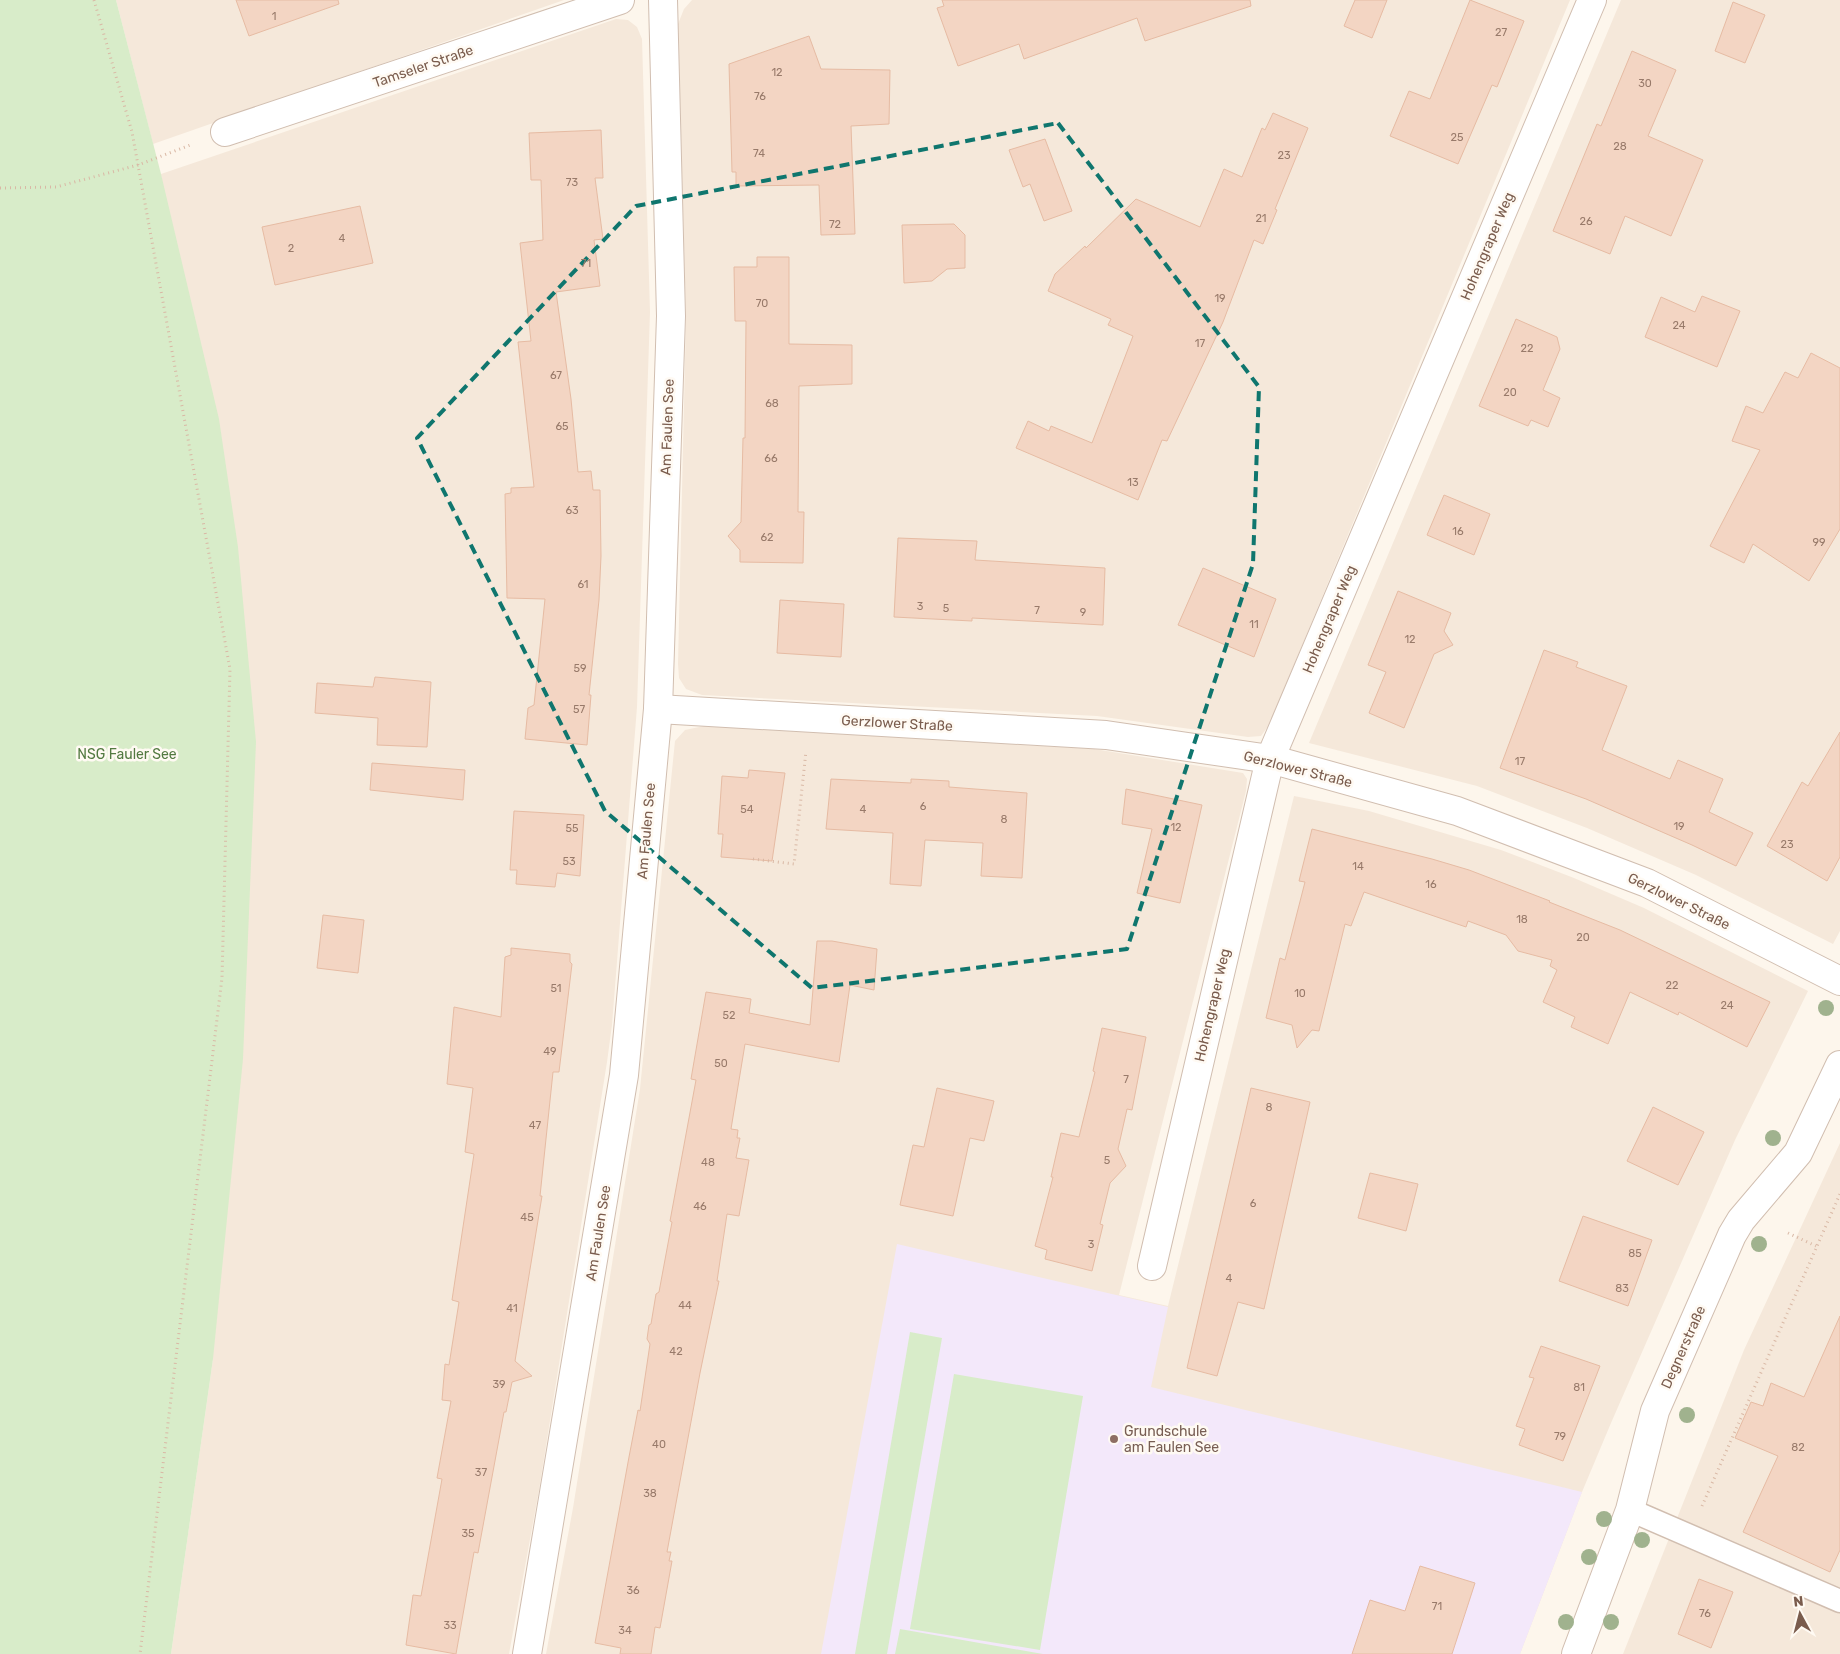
<svg xmlns="http://www.w3.org/2000/svg" width="1840" height="1654" font-family="Rubik,sans-serif">
	<style>
		.residential { fill: #f5e8da }
		.education { fill: #f3e8fa }
		.green { fill: #d8ecc9 }
		.building { fill: #f3d5c3; stroke: #e6bba3 }
		.lines { fill: none; stroke-linecap: round; stroke-linejoin: round }
		.service-casing { stroke: #d1beb0; stroke-width: 25 }
		.minor-casing { stroke: #d1beb0; stroke-width: 30 }
		.path { stroke: #d9b8a5; stroke-width: 3; stroke-dasharray: 1 4; stroke-linecap: butt }
		.service { stroke: #fff; stroke-width: 22 }
		.minor { stroke: #fff; stroke-width: 28 }
		.tree { fill: #a0b28e }
		.marked { fill: none; stroke: #0f766e; stroke-width: 4; stroke-dasharray: 10 6; stroke-linejoin: round }
		.education-dot { fill: #8d6e63; stroke: #fffaf3; stroke-width: 2 }
		.labels { text-anchor: middle; stroke-width: 5; stroke-linejoin: round; paint-order: stroke }
		.number-label { font-size: 11px; fill: #987a6a }
		.street-label { font-size: 14px; fill: #7a5c4d; stroke: #fffaf3 }
		.park-label { font-size: 14px; fill: #537a41; stroke: #fffaf3 }
		.education-label { font-size: 14px; fill: #785e54; stroke: #fffaf3; text-anchor: start }
	</style>
	<rect width="100%" height="100%" fill="#fdf6ec"/>
	<g class="residential">
		<polygon points="116,0 564,0 153,144"/>
		<polygon points="692,0 1570,0 1269,725 1261,736 1248,737 1097,716 702,695 686,689 679,678 678,664 686,318 678,24 684,9"/>
		<polygon points="1621,0 1840,0 1840,931 1833,944 1696,875 1587,828 1477,786 1309,743"/>
		<polygon points="616,19 628,20 637,27 642,39 650,312 637,707 612,1025 607,1062 539,1490 509,1654 171,1654 213,1359 161,174"/>
		<polygon points="704,726 1094,749 1243,773 1247,779 1246,791 1119,1295 1168,1306 1294,796 1369,811 1501,850 1574,878 1644,908 1808,991 1735,1140 1611,1423 1582,1492 1520,1654 546,1654 573,1508 640,1089 675,741 685,730"/>
		<polygon points="1840,1143 1840,1654 1623,1654 1744,1350"/>
	</g>
	<polygon class="education" points="897,1244 1168,1307 1151,1387 1582,1492 1520,1654 821,1654"/>
	<g class="green">
		<polygon points="0,0 116,0 161,174 219,419 238,547 256,742 243,1059 213,1359 171,1654 0,1654"/>
		<polygon points="910,1332 942,1338 887,1654 855,1654"/>
		<polygon points="954,1374 1083,1396 1040,1650 910,1629"/>
		<polygon points="900,1629 1043,1654 895,1654"/>
	</g>
	<g class="building">
		<polygon points="236,0 338,0 339,4 249,36"/>
		<polygon points="942,0 1250,0 1251,6 1145,41 1137,18 1024,59 1019,44 958,66 937,8 944,6"/>
		<polygon points="1355,0 1387,0 1372,38 1344,26"/>
		<polygon points="1470,0 1524,21 1497,87 1492,85 1458,164 1390,136 1409,91 1430,99"/>
		<polygon points="1733,2 1765,15 1745,63 1715,51"/>
		<polygon points="809,36 821,69 890,70 889,124 851,126 855,234 821,235 819,185 736,186 736,172 732,172 729,64"/>
		<polygon points="1632,51 1676,70 1648,136 1703,160 1671,236 1625,216 1610,254 1553,231 1597,124 1601,126"/>
		<polygon points="1273,113 1308,128 1275,209 1277,210 1263,244 1254,240 1223,322 1167,441 1162,440 1138,500 1016,448 1028,421 1049,431 1051,426 1092,443 1133,336 1108,325 1111,319 1048,291 1055,274 1085,246 1086,248 1136,199 1200,227 1224,169 1242,177 1262,128 1265,130"/>
		<polygon points="601,130 603,178 595,178 603,239 594,240 600,286 556,292 571,399 578,472 591,471 593,490 600,490 601,556 599,600 589,695 591,695 587,745 525,739 528,708 534,705 545,599 507,598 505,494 511,493 511,488 534,487 518,342 531,341 520,243 543,240 541,180 531,180 529,133"/>
		<polygon points="1045,139 1072,211 1044,221 1030,184 1023,187 1009,150"/>
		<polygon points="360,206 373,263 275,285 262,227"/>
		<polygon points="954,224 965,235 965,268 947,269 932,281 904,283 902,225"/>
		<polygon points="757,257 789,257 789,344 852,345 852,384 799,386 798,512 804,512 803,563 740,562 740,550 728,536 741,522 743,438 745,438 746,321 735,321 734,267 757,267"/>
		<polygon points="1702,296 1740,311 1717,367 1645,337 1661,297 1695,312"/>
		<polygon points="1516,319 1557,337 1560,349 1543,390 1560,398 1548,427 1531,420 1528,426 1479,406"/>
		<polygon points="1811,353 1840,368 1840,529 1809,581 1753,544 1744,563 1710,546 1760,450 1732,441 1746,406 1763,413 1785,372 1798,378"/>
		<polygon points="1444,495 1490,514 1474,555 1427,535"/>
		<polygon points="898,538 977,541 975,560 1105,568 1103,625 972,618 972,621 894,617"/>
		<polygon points="1203,568 1276,599 1254,657 1178,625"/>
		<polygon points="1398,591 1451,613 1444,631 1453,645 1434,654 1404,728 1369,713 1386,672 1368,665"/>
		<polygon points="780,600 844,604 841,657 777,653"/>
		<polygon points="1544,650 1578,662 1576,667 1627,686 1602,750 1670,779 1678,760 1723,779 1709,812 1753,833 1736,866 1692,845 1586,799 1500,768"/>
		<polygon points="375,677 431,682 427,747 377,745 378,718 315,713 317,683 373,687"/>
		<polygon points="1840,732 1840,857 1827,881 1767,846 1802,782 1808,786"/>
		<polygon points="372,763 465,770 463,800 370,790"/>
		<polygon points="749,770 785,773 772,861 721,857 723,834 718,834 722,776 748,778"/>
		<polygon points="831,779 911,783 911,779 949,781 949,787 1027,793 1022,878 981,876 983,843 925,840 921,886 890,884 893,833 826,829"/>
		<polygon points="1126,789 1202,805 1180,903 1137,893 1152,829 1122,824"/>
		<polygon points="514,811 584,815 580,876 557,873 555,887 516,884 517,870 510,870"/>
		<polygon points="1312,829 1432,859 1469,870 1550,901 1549,902 1620,930 1770,1002 1747,1047 1679,1012 1678,1015 1630,992 1608,1044 1571,1027 1575,1017 1543,1002 1557,970 1550,966 1552,960 1518,951 1506,935 1468,921 1466,927 1364,892 1351,926 1345,924 1319,1031 1312,1030 1297,1048 1292,1025 1266,1018 1280,958 1285,960 1305,882 1299,881"/>
		<polygon points="323,915 364,920 358,973 317,968"/>
		<polygon points="817,941 832,941 877,949 874,990 850,985 839,1062 745,1044 731,1129 738,1130 737,1138 740,1138 736,1158 749,1160 739,1216 727,1214 717,1281 719,1281 700,1373 667,1552 671,1552 669,1561 672,1561 660,1628 655,1627 651,1654 620,1654 621,1648 595,1643 629,1457 638,1410 640,1411 650,1344 647,1339 649,1325 651,1324 656,1294 659,1292 672,1222 670,1221 696,1080 691,1079 706,992 751,999 749,1013 810,1025"/>
		<polygon points="511,948 570,954 570,962 572,964 559,1072 553,1072 540,1196 542,1196 515,1361 532,1376 512,1382 506,1412 504,1412 478,1553 474,1552 456,1654 406,1645 413,1595 421,1596 442,1479 437,1478 451,1401 442,1400 445,1364 449,1365 459,1302 452,1300 474,1154 465,1152 473,1088 447,1084 454,1007 501,1017 505,957 511,955"/>
		<polygon points="1102,1028 1146,1037 1132,1110 1127,1109 1118,1149 1126,1166 1110,1183 1100,1224 1103,1225 1092,1271 1045,1259 1047,1250 1035,1246 1053,1177 1051,1177 1061,1133 1079,1137 1095,1072 1093,1071"/>
		<polygon points="937,1088 994,1101 984,1141 970,1138 953,1216 900,1205 913,1145 924,1147"/>
		<polygon points="1251,1088 1310,1102 1264,1309 1238,1302 1217,1376 1187,1368"/>
		<polygon points="1653,1107 1704,1132 1678,1185 1627,1161"/>
		<polygon points="1370,1173 1418,1184 1406,1231 1358,1218"/>
		<polygon points="1583,1216 1652,1240 1628,1306 1559,1281"/>
		<polygon points="1840,1316 1840,1550 1830,1572 1743,1532 1778,1456 1735,1438 1751,1402 1763,1406 1771,1383 1804,1397"/>
		<polygon points="1541,1346 1600,1366 1563,1461 1519,1445 1525,1429 1516,1426 1534,1378 1529,1377"/>
		<polygon points="1420,1566 1475,1583 1452,1654 1352,1654 1370,1600 1405,1611"/>
		<polygon points="1699,1579 1733,1592 1711,1648 1678,1634"/>
	</g>
	<g class="lines">
		<defs>
			<polyline id="service" points="1630,1510 1840,1601"/>
			<g id="minor">
				<polyline points="225,132 620,0"/>
				<polyline points="658,709 1106,735 1270,759 1457,811 1647,883 1840,981"/>
				<polyline points="1152,1266 1270,759 1592,0"/>
				<polyline points="527,1654 624,1075 658,709 671,316 663,0"/>
				<polyline points="1576,1654 1630,1510 1655,1411 1732,1235 1741,1220 1798,1153 1840,1065"/>
			</g>
		</defs>
		<use href="#service" class="service-casing"/>
		<use href="#minor" class="minor-casing"/>
		<g class="path">
			<polyline points="94,0 132,132 230,669 222,978 140,1654"/>
			<polyline points="0,188 56,187 138,165 193,144"/>
			<polyline points="753,859 794,864 806,751"/>
			<polyline points="1788,1233 1816,1246"/>
			<polyline points="1702,1506 1840,1194"/>
		</g>
		<use href="#service" class="service"/>
		<use href="#minor" class="minor"/>
	</g>
	<g class="tree">
		<circle cx="1826" cy="1008" r="8"/>
		<circle cx="1773" cy="1138" r="8"/>
		<circle cx="1759" cy="1244" r="8"/>
		<circle cx="1687" cy="1415" r="8"/>
		<circle cx="1604" cy="1519" r="8"/>
		<circle cx="1642" cy="1540" r="8"/>
		<circle cx="1589" cy="1557" r="8"/>
		<circle cx="1566" cy="1622" r="8"/>
		<circle cx="1611" cy="1622" r="8"/>
	</g>
	<path class="marked" d="M 1058,123 L 1259,387 L 1253,564 L 1127,949 L 812,988 L 605,811 L 417,438 L 636,206 Z"/>
	<circle class="education-dot" cx="1114" cy="1439" r="5"/>
	<g class="labels">
		<g class="number-label">
			<text x="274" y="20">1</text>
			<text x="1501" y="36">27</text>
			<text x="777" y="76">12</text>
			<text x="1645" y="87">30</text>
			<text x="760" y="100">76</text>
			<text x="1457" y="141">25</text>
			<text x="1620" y="150">28</text>
			<text x="759" y="157">74</text>
			<text x="1284" y="159">23</text>
			<text x="572" y="186">73</text>
			<text x="1261" y="222">21</text>
			<text x="1586" y="225">26</text>
			<text x="835" y="228">72</text>
			<text x="342" y="242">4</text>
			<text x="291" y="252">2</text>
			<text x="586" y="267">71</text>
			<text x="1220" y="302">19</text>
			<text x="762" y="307">70</text>
			<text x="1679" y="329">24</text>
			<text x="1200" y="347">17</text>
			<text x="1527" y="352">22</text>
			<text x="556" y="379">67</text>
			<text x="1510" y="396">20</text>
			<text x="772" y="407">68</text>
			<text x="562" y="430">65</text>
			<text x="771" y="462">66</text>
			<text x="1133" y="486">13</text>
			<text x="572" y="514">63</text>
			<text x="1458" y="535">16</text>
			<text x="767" y="541">62</text>
			<text x="1819" y="546">99</text>
			<text x="583" y="588">61</text>
			<text x="920" y="610">3</text>
			<text x="946" y="612">5</text>
			<text x="1037" y="614">7</text>
			<text x="1083" y="616">9</text>
			<text x="1254" y="628">11</text>
			<text x="1410" y="643">12</text>
			<text x="580" y="672">59</text>
			<text x="579" y="713">57</text>
			<text x="1520" y="765">17</text>
			<text x="923" y="810">6</text>
			<text x="747" y="813">54</text>
			<text x="863" y="813">4</text>
			<text x="1004" y="823">8</text>
			<text x="1679" y="830">19</text>
			<text x="1176" y="831">12</text>
			<text x="572" y="832">55</text>
			<text x="1787" y="848">23</text>
			<text x="569" y="865">53</text>
			<text x="1358" y="870">14</text>
			<text x="1431" y="888">16</text>
			<text x="1522" y="923">18</text>
			<text x="1583" y="941">20</text>
			<text x="1672" y="989">22</text>
			<text x="556" y="992">51</text>
			<text x="1300" y="997">10</text>
			<text x="1727" y="1009">24</text>
			<text x="729" y="1019">52</text>
			<text x="550" y="1055">49</text>
			<text x="721" y="1067">50</text>
			<text x="1126" y="1083">7</text>
			<text x="1269" y="1111">8</text>
			<text x="535" y="1129">47</text>
			<text x="1107" y="1164">5</text>
			<text x="708" y="1166">48</text>
			<text x="1253" y="1207">6</text>
			<text x="700" y="1210">46</text>
			<text x="527" y="1221">45</text>
			<text x="1091" y="1248">3</text>
			<text x="1635" y="1257">85</text>
			<text x="1229" y="1282">4</text>
			<text x="1622" y="1292">83</text>
			<text x="685" y="1309">44</text>
			<text x="512" y="1312">41</text>
			<text x="676" y="1355">42</text>
			<text x="499" y="1388">39</text>
			<text x="1579" y="1391">81</text>
			<text x="1560" y="1440">79</text>
			<text x="659" y="1448">40</text>
			<text x="1798" y="1451">82</text>
			<text x="481" y="1476">37</text>
			<text x="650" y="1497">38</text>
			<text x="468" y="1537">35</text>
			<text x="633" y="1594">36</text>
			<text x="1437" y="1610">71</text>
			<text x="1705" y="1617">76</text>
			<text x="450" y="1629">33</text>
			<text x="625" y="1634">34</text>
		</g>
		<g class="street-label">
			<text transform="translate(423 66) rotate(-19)" y="5">Tamseler Straße</text>
			<text transform="translate(1487 246) rotate(-67)" y="5">Hohengraper Weg</text>
			<text transform="translate(667 427) rotate(-88)" y="5">Am Faulen See</text>
			<text transform="translate(1329 619) rotate(-67)" y="5">Hohengraper Weg</text>
			<text transform="translate(897 723) rotate(3)" y="5">Gerzlower Straße</text>
			<text transform="translate(1298 769) rotate(14)" y="5">Gerzlower Straße</text>
			<text transform="translate(646 831) rotate(-85)" y="5">Am Faulen See</text>
			<text transform="translate(1679 901) rotate(26)" y="5">Gerzlower Straße</text>
			<text transform="translate(1212 1005) rotate(-77)" y="5">Hohengraper Weg</text>
			<text transform="translate(598 1233) rotate(-81)" y="5">Am Faulen See</text>
			<text transform="translate(1683 1347) rotate(-66)" y="5">Degnerstraße</text>
		</g>
		<g class="park-label">
			<text x="127" y="759">NSG Fauler See</text>
		</g>
		<g class="education-label">
			<text x="1124" y="1436">Grundschule<tspan x="1124" dy="16">am Faulen See</tspan></text>
		</g>
	</g>
	<g transform="translate(1800 1614) rotate(353)" stroke="#fffaf3" stroke-width="4" paint-order="stroke">
	<path d="M0-4L9 19L0 12L-9 19Z" fill="#7a5c4d"/>
	<text y="-8" font-size="14" font-weight="bold" text-anchor="middle" fill="#7a5c4d">N</text>
	</g>
</svg>
